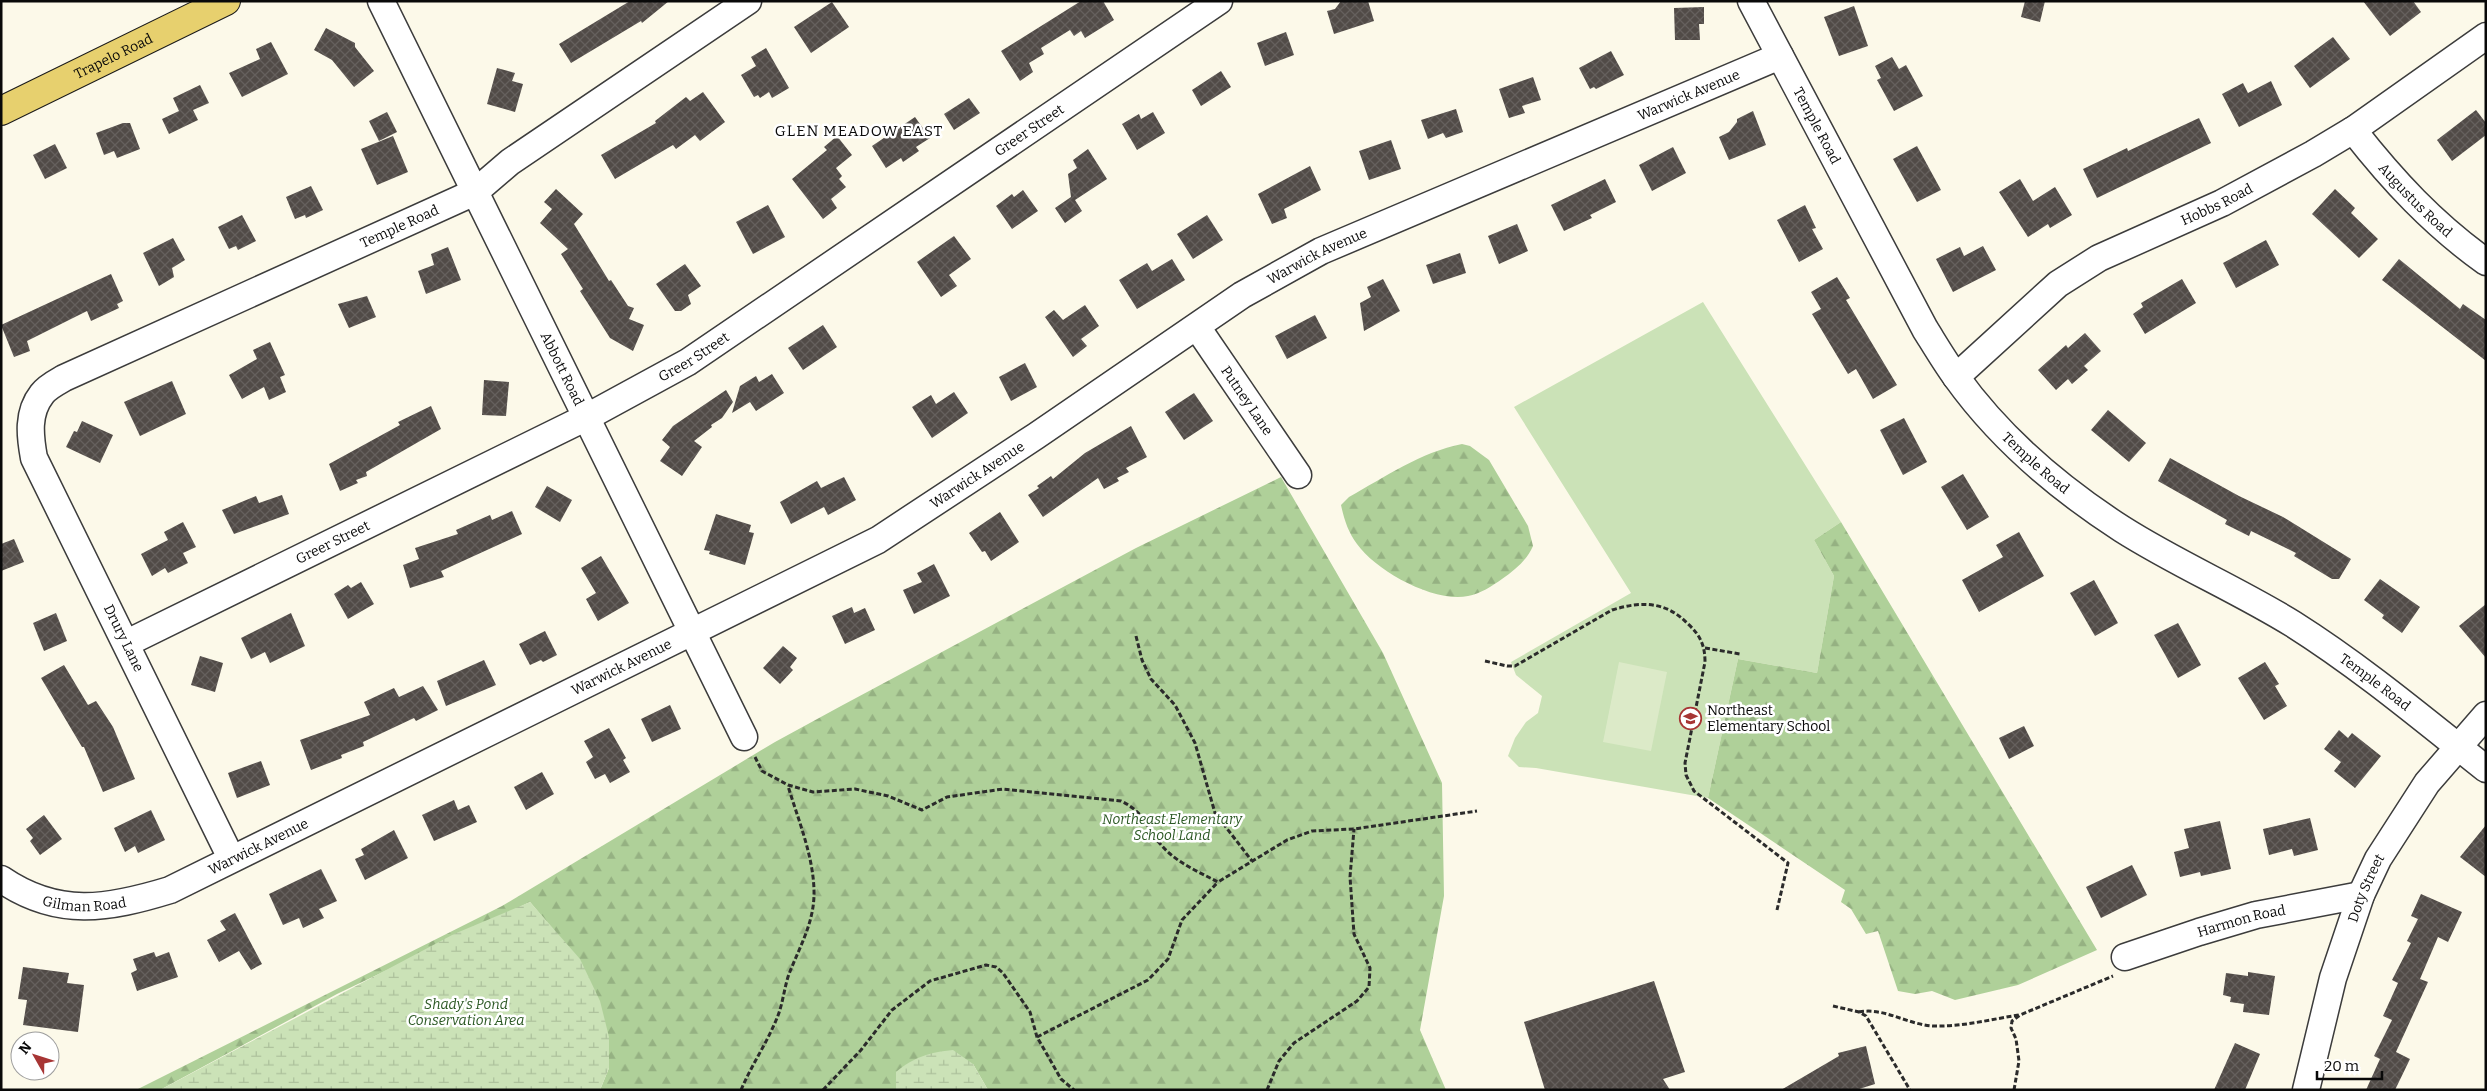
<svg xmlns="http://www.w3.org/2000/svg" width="2487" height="1091" font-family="Bitter,serif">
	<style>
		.grass { fill: #cbe2b7 }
		.forest { fill: url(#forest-firs) }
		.wetland { fill: url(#wetland-marsh) }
		.pitch { fill: #dceac8 }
		.building { fill: url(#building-cross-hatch) }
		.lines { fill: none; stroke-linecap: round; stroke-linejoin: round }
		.minor-casing { stroke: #3c3c3c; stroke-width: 29 }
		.major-casing { stroke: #1a1a1a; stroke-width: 30 }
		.path { stroke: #2b2b2b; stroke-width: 3; stroke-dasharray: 5 2.5; stroke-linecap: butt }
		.minor { stroke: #fff; stroke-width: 26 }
		.major { stroke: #e7d06e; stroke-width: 28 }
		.labels { text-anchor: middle; stroke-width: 5; stroke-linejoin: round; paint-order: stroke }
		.street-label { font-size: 14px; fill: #090909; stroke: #fff }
		.poi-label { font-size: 14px; fill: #090909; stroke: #fff; text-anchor: start }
		.park-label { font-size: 14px; font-style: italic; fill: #2b5823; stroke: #fff }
		.neighbourhood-label { font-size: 15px; letter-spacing: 1px; fill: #090909; stroke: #fff }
	</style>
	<defs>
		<pattern id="forest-firs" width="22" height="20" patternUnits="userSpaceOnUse" patternTransform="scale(1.25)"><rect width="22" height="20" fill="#afd099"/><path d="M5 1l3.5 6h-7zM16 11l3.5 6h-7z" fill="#95b182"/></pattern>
		<pattern id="wetland-marsh" width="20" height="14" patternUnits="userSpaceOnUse" patternTransform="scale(1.25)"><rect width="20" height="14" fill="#cbe2b7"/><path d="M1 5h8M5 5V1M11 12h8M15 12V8" fill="none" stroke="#adc19c"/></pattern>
		<pattern id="building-cross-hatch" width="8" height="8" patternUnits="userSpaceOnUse" patternTransform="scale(1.25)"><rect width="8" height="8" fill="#514b47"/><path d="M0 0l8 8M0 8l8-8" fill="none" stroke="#65605d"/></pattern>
	</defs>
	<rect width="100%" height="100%" fill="#fcf9e9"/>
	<polygon class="grass" points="1703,302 1841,522 1814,540 1834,576 1817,673 1738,659 1708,798 1536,768 1519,767 1508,756 1515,738 1526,722 1538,713 1542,696 1516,675 1511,662 1631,593 1514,407"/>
	<g class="forest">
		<path d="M 1462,444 L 1470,446 L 1489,460 L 1528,526 L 1533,546 C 1527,560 1515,570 1502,579 C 1492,586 1480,594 1468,596 C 1434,603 1376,571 1357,544 C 1348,532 1344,519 1341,505 L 1349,497 C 1385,477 1421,452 1462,444 Z"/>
		<polygon points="1281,477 1383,653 1442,783 1444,896 1420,1030 1446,1090 988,1090 973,1064 896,1072 896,1090 600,1090 609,1068 551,927 530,902 337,994 160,1090 136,1090 502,906 775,742 841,706 1136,548"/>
		<polygon points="1841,522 2097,950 2018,985 1955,1000 1932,991 1915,994 1898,991 1878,931 1866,934 1851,909 1841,902 1845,890 1708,798 1738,659 1817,673 1834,576 1814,540"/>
	</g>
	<g class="wetland">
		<polygon points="530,902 580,959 600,1001 609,1037 609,1068 600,1090 160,1090 454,934"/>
		<path d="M 953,1050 L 973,1064 L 988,1090 L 896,1090 L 896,1072 C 914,1057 930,1052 953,1050 Z"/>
	</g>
	<polygon class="pitch" points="1619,662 1667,672 1651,751 1603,742"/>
	<g class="building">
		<polygon points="630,1 669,1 642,23 641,21 571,63 559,44"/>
		<polygon points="1081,1 1103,1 1114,20 1085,38 1081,31 1074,36 1070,30 1041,48 1044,54 1029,63 1033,72 1020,81 1001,51"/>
		<polygon points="1341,1 1368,1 1374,21 1334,34 1327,11 1335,9"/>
		<polygon points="2025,1 2045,1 2040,22 2021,17"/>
		<polygon points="2363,1 2413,1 2421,12 2390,36"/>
		<polygon points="832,2 849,27 811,53 794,27"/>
		<polygon points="1854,6 1868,46 1839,56 1824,17"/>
		<polygon points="1704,7 1704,24 1699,24 1700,40 1675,40 1674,8"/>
		<polygon points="326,28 355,43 355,47 374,71 354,87 332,60 314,50"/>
		<polygon points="1286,32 1294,55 1265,66 1257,43"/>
		<polygon points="2333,37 2350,59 2310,88 2294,66"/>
		<polygon points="271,42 288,74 242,97 229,73 260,59 256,49"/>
		<polygon points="766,48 789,88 772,98 769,92 760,98 758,95 754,97 741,75 756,66 751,57"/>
		<polygon points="1611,51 1624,75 1596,89 1594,87 1590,89 1579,68"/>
		<polygon points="1892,57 1899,69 1906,65 1923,96 1894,111 1877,80 1881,78 1875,66"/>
		<polygon points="497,68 515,73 512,81 523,84 515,112 487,104"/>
		<polygon points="1221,71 1231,87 1201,106 1192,90"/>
		<polygon points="1533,77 1541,100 1522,106 1525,113 1509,118 1499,89"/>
		<polygon points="2271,81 2282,105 2239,127 2222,94 2243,83 2248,93"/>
		<polygon points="200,85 209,103 193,110 198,120 169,134 162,119 179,111 173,98"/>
		<polygon points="703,92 725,122 700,141 695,135 676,149 673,145 615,179 601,155 656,123 655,121 686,97 690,101"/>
		<polygon points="969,98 980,113 954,130 944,114"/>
		<polygon points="1456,109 1463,132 1446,138 1443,133 1428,139 1421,120"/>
		<polygon points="2476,110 2486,123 2486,135 2452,161 2437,140"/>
		<polygon points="1753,111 1766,145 1729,160 1719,137 1729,132 1737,122 1737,119"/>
		<polygon points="387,112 397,132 379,141 369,121"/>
		<polygon points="1153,112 1165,133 1137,150 1122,124 1139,114 1141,119"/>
		<polygon points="915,117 930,138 916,147 919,151 903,162 901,158 886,168 872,146"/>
		<polygon points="2199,118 2211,143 2097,198 2083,169 2127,148 2128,151"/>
		<polygon points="123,123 130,123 140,149 117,158 114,151 104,155 96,133"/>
		<polygon points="393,136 408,172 377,185 361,149"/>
		<polygon points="837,136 852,155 836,168 842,176 839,179 846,187 831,199 837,208 823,219 792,179 827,150 824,147"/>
		<polygon points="1391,140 1401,169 1369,180 1359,151"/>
		<polygon points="55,144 67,168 45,179 33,155"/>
		<polygon points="1917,146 1941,190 1917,202 1893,159"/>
		<polygon points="1673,147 1686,173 1652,191 1639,165"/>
		<polygon points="1088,149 1107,179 1075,200 1082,211 1065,223 1055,208 1071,197 1068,174 1077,168 1073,160"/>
		<polygon points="1310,166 1321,190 1284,209 1287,218 1272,224 1258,194"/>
		<polygon points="1605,179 1616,202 1590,215 1592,218 1564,231 1551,205"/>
		<polygon points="2020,179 2033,201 2055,187 2072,215 2050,228 2048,224 2028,237 1999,192"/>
		<polygon points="311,186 323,210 306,218 305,215 295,219 286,197"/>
		<polygon points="556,189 583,214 574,224 609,281 611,280 628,306 634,308 629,319 644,325 633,351 610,338 580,291 583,289 561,254 568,249 540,223 552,209 544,202"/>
		<polygon points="2335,189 2355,208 2351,213 2378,239 2359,258 2312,214"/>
		<polygon points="1023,190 1038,211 1012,229 996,206 1012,194 1014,197"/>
		<polygon points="768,205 785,237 753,254 736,222"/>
		<polygon points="1805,205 1816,228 1812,229 1823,249 1799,262 1777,220"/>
		<polygon points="242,215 256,241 238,250 236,246 229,249 218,227"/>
		<polygon points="1207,215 1223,240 1193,259 1177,234"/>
		<polygon points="1517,224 1528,251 1499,264 1488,236"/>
		<polygon points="954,236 971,259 949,275 957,286 941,297 917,262"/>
		<polygon points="173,238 185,260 172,268 174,277 159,286 143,253"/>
		<polygon points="2266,240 2279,265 2236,288 2223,263"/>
		<polygon points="1983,246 1996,270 1953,292 1936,259 1960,247 1964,256"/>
		<polygon points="448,247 461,280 426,294 418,271 434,265 431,254"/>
		<polygon points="1460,253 1466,273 1433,284 1426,265"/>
		<polygon points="1172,259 1185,280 1137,309 1119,280 1147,263 1152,271"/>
		<polygon points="2399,259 2460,309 2463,304 2486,320 2486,361 2382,280"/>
		<polygon points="685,264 701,286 688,295 691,304 681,311 675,311 656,284"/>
		<polygon points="111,274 123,301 117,304 119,308 91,321 87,311 27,341 30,351 14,357 1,325"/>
		<polygon points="1837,277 1850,298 1846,300 1897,385 1873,399 1856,369 1848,374 1812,314 1821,309 1811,292"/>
		<polygon points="1383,279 1400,311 1364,331 1360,303 1371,297 1367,287"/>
		<polygon points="2182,279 2196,303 2145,334 2133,314 2143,307 2141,303"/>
		<polygon points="367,296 376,317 349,328 338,304"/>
		<polygon points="1085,305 1099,326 1081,339 1087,346 1073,357 1045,317 1054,310 1063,320"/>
		<polygon points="1315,315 1327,338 1287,359 1275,336"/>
		<polygon points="823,325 837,347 803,370 788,348"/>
		<polygon points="2085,333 2101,351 2084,366 2088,370 2072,384 2068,379 2056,390 2038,370 2066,345 2068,348"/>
		<polygon points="270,342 285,375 280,377 286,392 269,400 264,387 242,399 229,375 257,359 253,350"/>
		<polygon points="1025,363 1037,387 1011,401 999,377"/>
		<polygon points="772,374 784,393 756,411 750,402 732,413 740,386 756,376 759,382"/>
		<polygon points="484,380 509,382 506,416 482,415"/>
		<polygon points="172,381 186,414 140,436 124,402"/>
		<polygon points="726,390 733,402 722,418 711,425 712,427 694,441 702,447 682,476 660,461 670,447 662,440 673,426"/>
		<polygon points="954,392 968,413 932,438 912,407 931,395 936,404"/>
		<polygon points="1194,393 1213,421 1184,440 1165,412"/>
		<polygon points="431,406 441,429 366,472 367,476 356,480 358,483 340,491 329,464 400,425 398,422"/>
		<polygon points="2108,410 2146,443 2129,462 2091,430"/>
		<polygon points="1904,418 1927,462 1903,475 1880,430"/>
		<polygon points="82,421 113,435 100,463 66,447 74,431 77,432"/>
		<polygon points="1131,426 1147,457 1126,468 1129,472 1117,478 1119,481 1104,489 1098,478 1043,517 1028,495 1039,488 1037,486 1051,476 1053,479 1085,453"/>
		<polygon points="2170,458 2239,496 2283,517 2351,559 2339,579 2332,579 2294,556 2296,553 2251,531 2249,536 2225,524 2227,520 2158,481"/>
		<polygon points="1963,474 1989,517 1967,530 1941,487"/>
		<polygon points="844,477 856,500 828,515 824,507 791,524 780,502 817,481 821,488"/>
		<polygon points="547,486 572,500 560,522 535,507"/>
		<polygon points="282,495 289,514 234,534 222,510 256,496 259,503"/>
		<polygon points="512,511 522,534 441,571 444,577 410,588 403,565 419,559 415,548 458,534 456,530 490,515 492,520"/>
		<polygon points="1000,512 1019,542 991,561 985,551 982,552 969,533"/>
		<polygon points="716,514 751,525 749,532 754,533 745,565 709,554 710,551 704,550"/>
		<polygon points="183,522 196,547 183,553 188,563 168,573 165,568 152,576 141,554 168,540 164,532"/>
		<polygon points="2019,532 2044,576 1979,612 1962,580 2003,557 1996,545"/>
		<polygon points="14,539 24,562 1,571 1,544"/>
		<polygon points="601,556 629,603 598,621 586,599 596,593 581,568"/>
		<polygon points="934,564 950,596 914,614 903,590 922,582 917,573"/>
		<polygon points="2380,579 2420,607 2402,633 2382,618 2384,615 2364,600"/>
		<polygon points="2094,580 2118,623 2095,636 2070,593"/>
		<polygon points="361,582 374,604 348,619 334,594 348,585 351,588"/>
		<polygon points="2486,604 2486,658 2459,626"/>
		<polygon points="852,607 854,613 865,608 875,630 845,644 832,616"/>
		<polygon points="56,613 67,641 44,651 33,623"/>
		<polygon points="291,613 305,646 270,663 265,652 251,659 241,638"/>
		<polygon points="2178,623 2201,665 2178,678 2154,635"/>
		<polygon points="545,631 557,655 543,662 541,660 530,665 519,644"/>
		<polygon points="783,646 797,658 790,667 793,670 780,684 763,668"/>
		<polygon points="200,656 223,663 215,692 191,685"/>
		<polygon points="484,660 496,685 446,706 437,681"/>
		<polygon points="2265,662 2279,684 2275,686 2287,706 2264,720 2238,678"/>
		<polygon points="64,665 88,705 96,701 113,727 135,779 103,792 84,747 82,747 41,678"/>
		<polygon points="423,686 438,710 416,721 414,718 363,742 364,746 341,755 342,758 311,770 300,740 370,715 364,702 394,688 399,697"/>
		<polygon points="670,705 681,729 652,742 641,719"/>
		<polygon points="2024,726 2034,746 2009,759 1999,738"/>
		<polygon points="609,728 626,758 623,760 630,772 610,783 605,774 595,779 586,762 593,757 584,741"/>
		<polygon points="2339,730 2348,738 2352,733 2381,756 2355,788 2334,771 2341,762 2324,749"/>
		<polygon points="261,761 270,785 237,798 228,773"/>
		<polygon points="542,772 554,794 526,810 514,787"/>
		<polygon points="454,800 458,810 469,805 477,822 434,841 422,815"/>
		<polygon points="151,810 165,840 138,853 135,846 125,852 114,828"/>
		<polygon points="44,815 62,839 40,855 30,841 33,838 26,829"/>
		<polygon points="2310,818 2318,850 2294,856 2292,849 2269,855 2263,829"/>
		<polygon points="2220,821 2231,869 2201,876 2200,872 2180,877 2174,852 2189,848 2184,829"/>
		<polygon points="2486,825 2486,877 2460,857"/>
		<polygon points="394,830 408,858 365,880 355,859 364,855 361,849"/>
		<polygon points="2132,865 2147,895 2101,918 2086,887"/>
		<polygon points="321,869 337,901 319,909 324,918 303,928 299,918 283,925 269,894"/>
		<polygon points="2421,894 2462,912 2448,942 2438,937 2420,979 2428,982 2396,1052 2410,1059 2395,1090 2366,1090 2380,1059 2374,1056 2392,1020 2383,1016 2398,983 2392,980 2411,943 2407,941 2418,919 2411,916"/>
		<polygon points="235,913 262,964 251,970 239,951 219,962 207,940 226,930 220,921"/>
		<polygon points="154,952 156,957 169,952 178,977 137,991 131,973 137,970 133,959"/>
		<polygon points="23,967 69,973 67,983 84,985 78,1032 23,1025 27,1000 18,999"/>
		<polygon points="2248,972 2275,976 2269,1015 2243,1012 2244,1004 2230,1002 2231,997 2223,995 2226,973 2248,976"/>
		<polygon points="1654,981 1685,1072 1663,1079 1670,1090 1545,1090 1524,1022"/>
		<polygon points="2235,1043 2260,1054 2245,1090 2214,1090"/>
		<polygon points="1866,1046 1875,1084 1856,1090 1781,1090 1839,1056 1838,1053"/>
	</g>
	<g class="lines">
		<defs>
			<g id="minor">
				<path id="s1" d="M 381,1 L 744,737"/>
				<path id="s2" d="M 1751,1 L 1925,329 C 1935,345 1945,362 1956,377 C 1999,437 2060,489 2122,529 C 2177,564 2238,590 2293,624 C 2361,667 2423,719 2486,769"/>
				<path id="s3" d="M 2353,130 C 2393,181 2433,224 2486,262"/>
				<path id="s4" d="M 1197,327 L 1298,475"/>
				<path id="s5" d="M 1956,377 L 2058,284 L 2099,258 L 2222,203 L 2313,154 L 2353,130 L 2486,36"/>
				<path id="s6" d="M 127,643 L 587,417 L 688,362 L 1219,1"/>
				<path id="s7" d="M 231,858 L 34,458 C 30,436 27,413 42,394 C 47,387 57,382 64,378 L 475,192 L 510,162 L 748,1"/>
				<path id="s8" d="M 1,879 C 58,918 108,909 170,890 L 878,540 L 1036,436 L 1242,295 L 1321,251 L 1780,56"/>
				<path id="s9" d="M 2125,957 L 2199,932 L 2256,915 L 2361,895"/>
				<path id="s10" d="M 2306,1090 L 2333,978 L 2361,895 L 2378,859 L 2427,783 L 2486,715"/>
			</g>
			<g id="major">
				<path id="s11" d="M 1,111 L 226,1"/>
			</g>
		</defs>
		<use href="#minor" class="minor-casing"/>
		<use href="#major" class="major-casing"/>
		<g class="path">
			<polyline points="1136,636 1142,660 1151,679 1175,705 1195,743 1215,813 1252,861"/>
			<polyline points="1705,648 1740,654"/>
			<path d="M 1485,661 L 1507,666 L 1515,666 L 1612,610 C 1641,601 1666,601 1688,624 C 1700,635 1705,645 1705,662 L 1685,763 L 1686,775 L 1694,791 L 1788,863 L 1777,910"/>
			<path d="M 755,757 L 762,771 L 788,785 L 813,792 L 855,789 L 888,796 L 922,810 L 947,797 L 1003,789 L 1121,801 C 1146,813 1146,828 1162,846 C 1177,863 1199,872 1218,882 L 1287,840 L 1312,831 L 1354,829 L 1477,811"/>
			<polyline points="1833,1006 1859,1012 1866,1016 1910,1090"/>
			<path d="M 1859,1012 C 1884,1007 1908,1025 1934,1026 C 1962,1027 1992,1019 2019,1015"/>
			<polyline points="1037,1037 1148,980 1168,959 1182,920 1218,882"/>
			<path d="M 741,1090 C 752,1064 767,1043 777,1018 C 783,1004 784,988 789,974 C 800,946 815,921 814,890 C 813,855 798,819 788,786"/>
			<polyline points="823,1090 861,1050 892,1010 930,981 986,965 996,967 1003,973 1030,1012 1037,1037 1061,1079 1074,1090"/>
			<polyline points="1267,1090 1279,1061 1294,1043 1357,1001 1369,987 1370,968 1354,934 1350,877 1354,829"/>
			<polyline points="2014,1090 2019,1061 2016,1039 2011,1028 2012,1021 2020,1015 2113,976"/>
		</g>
		<use href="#minor" class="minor"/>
		<use href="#major" class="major"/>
	</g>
	<defs>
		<symbol id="school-ring" viewBox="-11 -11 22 22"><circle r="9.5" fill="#fff" stroke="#a73534" stroke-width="1.5"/><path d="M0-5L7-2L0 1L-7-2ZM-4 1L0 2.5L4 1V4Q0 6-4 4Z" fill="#a73534"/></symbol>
	</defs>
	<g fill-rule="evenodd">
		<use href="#school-ring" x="1678" y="706" width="25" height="25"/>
	</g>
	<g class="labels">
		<g class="street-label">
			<text dy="5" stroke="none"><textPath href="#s11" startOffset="125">Trapelo Road</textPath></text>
			<text dy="5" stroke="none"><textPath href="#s8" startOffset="1895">Warwick Avenue</textPath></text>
			<text dy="5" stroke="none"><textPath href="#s2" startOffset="141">Temple Road</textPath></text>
			<text dy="5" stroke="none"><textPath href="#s6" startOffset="1040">Greer Street</textPath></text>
			<text dy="5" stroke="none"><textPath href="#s3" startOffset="94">Augustus Road</textPath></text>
			<text dy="5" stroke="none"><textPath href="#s5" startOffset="316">Hobbs Road</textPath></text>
			<text dy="5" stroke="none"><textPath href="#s7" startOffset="908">Temple Road</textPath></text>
			<text dy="5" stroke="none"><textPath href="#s8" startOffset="1490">Warwick Avenue</textPath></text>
			<text dy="5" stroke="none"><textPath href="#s6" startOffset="635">Greer Street</textPath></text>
			<text dy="5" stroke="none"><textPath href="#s1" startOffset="410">Abbott Road</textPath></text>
			<text dy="5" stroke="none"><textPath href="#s4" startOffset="89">Putney Lane</textPath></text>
			<text dy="5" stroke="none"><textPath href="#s2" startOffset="546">Temple Road</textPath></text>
			<text dy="5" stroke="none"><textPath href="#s8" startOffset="1085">Warwick Avenue</textPath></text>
			<text dy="5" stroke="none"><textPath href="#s6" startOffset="229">Greer Street</textPath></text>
			<text transform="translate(124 638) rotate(64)" y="5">Drury Lane</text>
			<text dy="5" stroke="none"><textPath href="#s8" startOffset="680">Warwick Avenue</textPath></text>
			<text dy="5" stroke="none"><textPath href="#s2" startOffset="951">Temple Road</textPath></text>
			<text dy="5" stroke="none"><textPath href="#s8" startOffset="275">Warwick Avenue</textPath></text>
			<text dy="5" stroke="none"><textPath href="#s10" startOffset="211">Doty Street</textPath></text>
			<text dy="5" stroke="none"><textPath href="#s8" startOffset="89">Gilman Road</textPath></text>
			<text dy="5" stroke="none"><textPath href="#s9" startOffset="122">Harmon Road</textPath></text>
		</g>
		<g class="poi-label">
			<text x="1707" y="715">Northeast<tspan x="1707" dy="16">Elementary School</tspan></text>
		</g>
		<g class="park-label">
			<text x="1172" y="824">Northeast Elementary<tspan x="1172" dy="16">School Land</tspan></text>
			<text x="466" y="1009">Shady's Pond<tspan x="466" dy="16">Conservation Area</tspan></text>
		</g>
		<g class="neighbourhood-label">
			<text x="859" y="136">GLEN MEADOW EAST</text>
		</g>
	</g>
	<rect width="2487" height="1091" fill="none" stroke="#090909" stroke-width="5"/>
	<g transform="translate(35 1056) rotate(309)"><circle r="24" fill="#ffffff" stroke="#9d9d9d"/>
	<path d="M0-4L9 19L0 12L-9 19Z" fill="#a73534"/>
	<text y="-8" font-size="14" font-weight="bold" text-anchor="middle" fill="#090909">N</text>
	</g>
	<path d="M2317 1071v8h65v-8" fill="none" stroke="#090909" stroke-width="2.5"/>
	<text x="2324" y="1071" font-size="15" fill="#090909" stroke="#ffffff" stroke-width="4" paint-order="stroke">20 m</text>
</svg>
